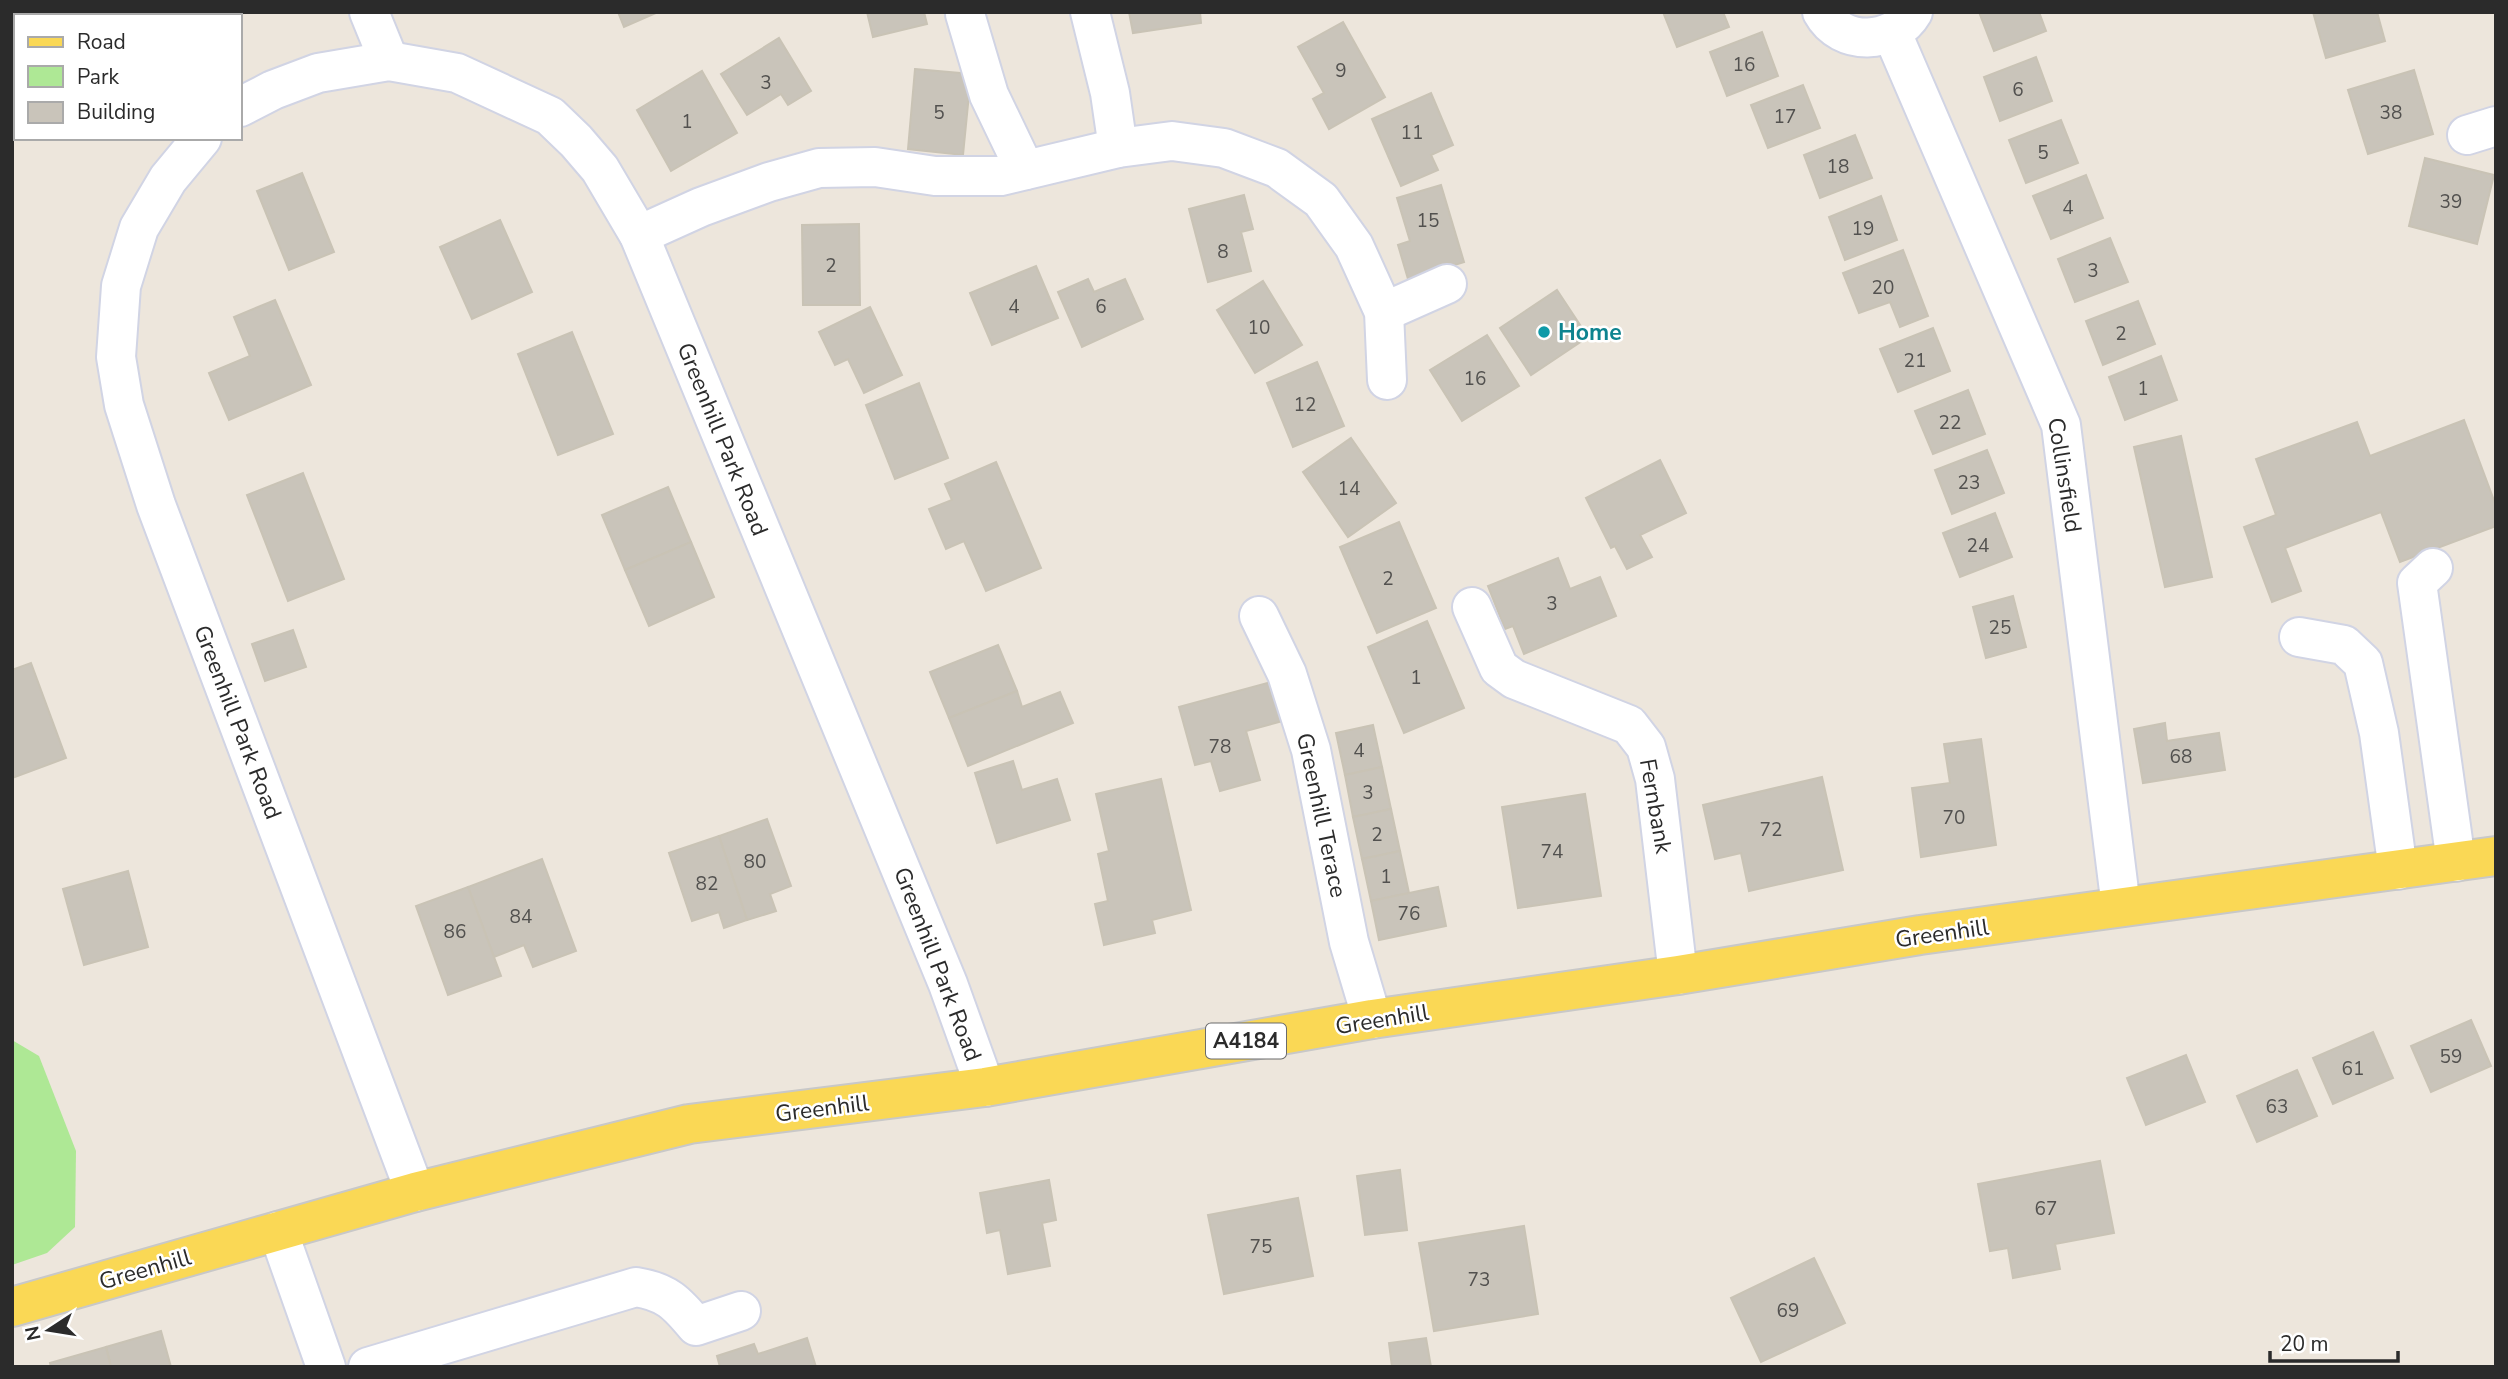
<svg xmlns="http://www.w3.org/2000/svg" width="2508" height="1379" font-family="'Nunito Sans',sans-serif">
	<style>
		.green { fill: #aee895 }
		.building { fill: #c9c4ba; stroke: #c9c3b5; stroke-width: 2 }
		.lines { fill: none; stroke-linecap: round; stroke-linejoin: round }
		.minor-casing { stroke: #d1d4e4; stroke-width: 42 }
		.major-casing { stroke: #c8c8c8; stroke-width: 42 }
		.minor { stroke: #fff; stroke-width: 38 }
		.major { stroke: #fad855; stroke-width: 38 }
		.culture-dot { fill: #0f9aa8; stroke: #fff; stroke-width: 2.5 }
		.labels { text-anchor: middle; stroke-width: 5; stroke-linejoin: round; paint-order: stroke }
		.number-label { font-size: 19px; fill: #52514f }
		.shield { fill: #fff; stroke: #6b6b6b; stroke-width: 2 }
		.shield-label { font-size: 21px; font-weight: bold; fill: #2b2b2b }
		.culture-label { font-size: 23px; font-weight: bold; fill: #0d838f; stroke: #fff; text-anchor: start }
		.street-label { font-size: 23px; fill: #2b2b2b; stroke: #fff }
	</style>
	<rect width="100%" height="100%" fill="#ede6dc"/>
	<polygon class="green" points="12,1040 39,1056 76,1151 75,1227 47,1253 12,1265"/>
	<g class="building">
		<rect x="18" y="12" width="101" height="4"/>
		<polygon points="618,12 658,12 624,27"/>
		<polygon points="867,12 924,12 927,24 873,37"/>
		<polygon points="1129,12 1200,12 1201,23 1133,33"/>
		<polygon points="1663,12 1723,12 1729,27 1677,47"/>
		<polygon points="1979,12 2039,12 2046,31 1994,51"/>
		<polygon points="2313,12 2377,12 2385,41 2326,58"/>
		<polygon points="1343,22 1385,97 1329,129 1313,99 1324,93 1298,47"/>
		<polygon points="1762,32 1778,76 1727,96 1710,52"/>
		<polygon points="779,38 811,91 788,105 781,94 747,115 721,74"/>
		<polygon points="2036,57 2052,101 2000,121 1984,77"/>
		<polygon points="915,69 971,74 963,155 908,149"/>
		<polygon points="2414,70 2433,134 2368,154 2348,90"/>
		<polygon points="702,71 737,133 671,171 637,110"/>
		<polygon points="1803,85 1820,128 1768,148 1751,105"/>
		<polygon points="1431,93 1453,145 1431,155 1438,170 1401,186 1372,119"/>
		<polygon points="2061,120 2078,163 2026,183 2009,140"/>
		<polygon points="1855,135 1872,178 1820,198 1804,155"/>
		<polygon points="2425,158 2494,175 2477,244 2409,226"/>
		<polygon points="302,173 334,252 289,270 257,191"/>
		<polygon points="2086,175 2103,218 2051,239 2033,196"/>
		<polygon points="1441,185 1464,262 1408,279 1398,245 1410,241 1397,198"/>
		<polygon points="1244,195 1253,229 1241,232 1251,271 1208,282 1189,209"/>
		<polygon points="1881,196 1897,240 1845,260 1829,217"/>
		<polygon points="500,220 532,292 472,319 440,247"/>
		<polygon points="859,224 860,305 803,305 802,225"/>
		<polygon points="2110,238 2128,282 2075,302 2058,259"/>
		<polygon points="1903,250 1928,316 1900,327 1890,302 1859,313 1843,273"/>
		<polygon points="1036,266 1058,318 992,345 970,293"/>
		<polygon points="1088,279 1094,292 1125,279 1143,319 1082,347 1058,292"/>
		<polygon points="1263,281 1302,345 1255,373 1217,310"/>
		<polygon points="1557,290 1588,337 1531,375 1500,328"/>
		<polygon points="275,300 311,385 229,420 209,373 250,356 234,317"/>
		<polygon points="2138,301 2155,344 2103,365 2086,321"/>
		<polygon points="870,307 902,375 864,393 848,359 835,365 819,332"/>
		<polygon points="1933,328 1950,371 1898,392 1880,349"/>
		<polygon points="572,332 613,434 558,455 518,354"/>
		<polygon points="1487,335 1519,386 1462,421 1430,370"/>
		<polygon points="2161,356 2177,400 2125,420 2109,377"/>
		<polygon points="1317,362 1344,426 1293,447 1267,383"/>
		<polygon points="919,383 948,458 895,479 866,405"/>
		<polygon points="1968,390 1985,434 1933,454 1915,411"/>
		<polygon points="2464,420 2496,506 2496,526 2400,562 2381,512 2285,548 2301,591 2272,602 2244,527 2276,515 2256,459 2357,422 2370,456"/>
		<polygon points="2181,436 2212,577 2165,587 2134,447"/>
		<polygon points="1351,438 1396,503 1348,537 1303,472"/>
		<polygon points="1987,450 2004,493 1952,514 1935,470"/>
		<polygon points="1660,460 1686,513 1640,535 1652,557 1627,569 1615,546 1611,548 1586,498"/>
		<polygon points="996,462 1041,568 986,591 964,541 946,549 929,509 952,500 945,484"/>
		<polygon points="303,473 344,579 288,601 247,495"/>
		<polygon points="668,487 691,542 625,570 602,515"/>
		<polygon points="1995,513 2012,557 1960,577 1943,533"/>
		<polygon points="1399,522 1436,608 1377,633 1340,547"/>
		<polygon points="691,542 714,597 649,626 625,570"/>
		<polygon points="1558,558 1570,589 1600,577 1616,616 1524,654 1513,626 1505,629 1488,586"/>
		<polygon points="2013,596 2026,647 1986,658 1973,607"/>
		<polygon points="1427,621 1464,708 1404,733 1368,647"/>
		<polygon points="293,630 306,667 265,681 252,644"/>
		<polygon points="998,645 1017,691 949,718 930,672"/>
		<polygon points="31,663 66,758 12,778 12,670"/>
		<polygon points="1275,681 1286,720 1246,731 1260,780 1220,791 1211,761 1195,765 1179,707"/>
		<polygon points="1017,691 1022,707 1060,692 1073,723 968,766 949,718"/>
		<polygon points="2165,723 2167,741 2219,733 2225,770 2143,783 2134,729"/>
		<polygon points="1373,725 1382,767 1345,775 1336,733"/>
		<polygon points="1981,739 1996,845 1921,857 1912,788 1950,783 1944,744"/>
		<polygon points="1013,761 1022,790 1057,779 1070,820 997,843 975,773"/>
		<polygon points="1382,767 1391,809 1353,817 1345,775"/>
		<polygon points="1822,777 1843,870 1749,891 1741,853 1715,859 1703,805"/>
		<polygon points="1161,779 1191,910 1152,920 1155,933 1104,945 1095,904 1108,901 1098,854 1109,851 1096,794"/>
		<polygon points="1585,794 1601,896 1518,908 1502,807"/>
		<polygon points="1391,809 1400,851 1362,859 1353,817"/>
		<polygon points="767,819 791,886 770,894 776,911 747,920 719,836"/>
		<polygon points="719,836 747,920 724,928 719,912 692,921 669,853"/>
		<polygon points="1400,851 1409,893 1371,901 1362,859"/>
		<polygon points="542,859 576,951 533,967 524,945 494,957 468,887"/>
		<polygon points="128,871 148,947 84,965 63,889"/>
		<polygon points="468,887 501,976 448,995 416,906"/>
		<polygon points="1438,887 1446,926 1379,940 1371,901"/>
		<polygon points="2471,1020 2491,1066 2431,1092 2411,1046"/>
		<polygon points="2373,1032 2393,1078 2333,1104 2313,1058"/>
		<polygon points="2186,1055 2205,1102 2146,1125 2127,1078"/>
		<polygon points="2297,1070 2317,1116 2257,1142 2237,1096"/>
		<polygon points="2100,1161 2114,1233 2055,1244 2060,1269 2013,1278 2008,1248 1990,1251 1978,1184"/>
		<polygon points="1400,1170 1407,1230 1365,1235 1357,1176"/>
		<polygon points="1049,1180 1056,1220 1042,1223 1050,1266 1008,1274 1000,1230 987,1233 980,1193"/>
		<polygon points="1298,1198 1313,1276 1224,1294 1208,1215"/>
		<polygon points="1524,1226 1538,1314 1434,1331 1419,1243"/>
		<polygon points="1814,1258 1845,1323 1761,1362 1731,1298"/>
		<polygon points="161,1331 171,1367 111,1367 106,1347"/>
		<polygon points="807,1338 816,1367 720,1367 717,1356 754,1344 758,1354"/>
		<polygon points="1426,1338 1431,1367 1392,1367 1389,1343"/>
		<polygon points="106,1347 111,1367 51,1367 50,1363"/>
	</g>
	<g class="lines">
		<defs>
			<g id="minor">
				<polyline points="369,12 389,61"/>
				<polyline points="1090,12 1110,93 1118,148"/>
				<path d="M 1822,12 C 1841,47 1894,45 1913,12"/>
				<polyline points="965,14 989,95 1025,170"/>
				<polyline points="1892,33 2061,425 2121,907"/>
				<polyline points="240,107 273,90 318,73 389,61 457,73 550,116 576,141 600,169 639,235 948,984 985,1087"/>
				<polyline points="2467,135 2496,126"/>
				<polyline points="202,138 168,179 139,228 121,286 116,357 124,405 156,505 415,1192"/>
				<polyline points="639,235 701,207 769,182 819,168 875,167 935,176 1001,176 1118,148 1172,141 1224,148 1277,168 1321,200 1354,246 1384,312 1387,380"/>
				<polyline points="1384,312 1447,284"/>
				<polyline points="2433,568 2417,583 2456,862"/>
				<polyline points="1472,607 1499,668 1514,679 1629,725 1646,747 1655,779 1678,975"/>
				<polyline points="1259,616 1287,674 1311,750 1349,942 1372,1019"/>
				<polyline points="2299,637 2344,645 2363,663 2379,733 2398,870"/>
				<polyline points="278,1231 326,1367"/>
				<path d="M 368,1367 L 636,1287 C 667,1292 677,1303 696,1326 L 741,1311"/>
			</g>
			<polyline id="major" points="12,1307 415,1192 689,1124 985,1087 1372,1019 1678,975 1920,935 2496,856"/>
		</defs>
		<use href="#minor" class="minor-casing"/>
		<use href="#major" class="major-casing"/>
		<use href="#minor" class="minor"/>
		<use href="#major" class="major"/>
	</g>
	<circle class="culture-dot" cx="1544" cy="332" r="7"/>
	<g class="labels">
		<g class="number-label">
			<text x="1744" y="71">16</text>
			<text x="1341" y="77">9</text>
			<text x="766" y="89">3</text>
			<text x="2018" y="96">6</text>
			<text x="939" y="119">5</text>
			<text x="2391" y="119">38</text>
			<text x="1785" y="123">17</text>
			<text x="687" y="128">1</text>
			<text x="1412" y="139">11</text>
			<text x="2043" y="159">5</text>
			<text x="1838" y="173">18</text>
			<text x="2451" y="208">39</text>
			<text x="2068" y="214">4</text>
			<text x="1428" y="227">15</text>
			<text x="1863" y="235">19</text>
			<text x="1223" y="258">8</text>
			<text x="831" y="272">2</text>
			<text x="2093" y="277">3</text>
			<text x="1883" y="294">20</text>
			<text x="1014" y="313">4</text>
			<text x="1101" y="313">6</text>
			<text x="1259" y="334">10</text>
			<text x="2121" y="340">2</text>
			<text x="1915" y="367">21</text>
			<text x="1475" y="385">16</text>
			<text x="2143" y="395">1</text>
			<text x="1305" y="411">12</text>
			<text x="1950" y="429">22</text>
			<text x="1969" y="489">23</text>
			<text x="1349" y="495">14</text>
			<text x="1978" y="552">24</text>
			<text x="1388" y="585">2</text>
			<text x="1552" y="610">3</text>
			<text x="2000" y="634">25</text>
			<text x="1416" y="684">1</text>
			<text x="1220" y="753">78</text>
			<text x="1359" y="757">4</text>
			<text x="2181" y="763">68</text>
			<text x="1368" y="799">3</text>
			<text x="1954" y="824">70</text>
			<text x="1771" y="836">72</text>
			<text x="1377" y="841">2</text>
			<text x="1552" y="858">74</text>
			<text x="755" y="868">80</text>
			<text x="1386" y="883">1</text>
			<text x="707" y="890">82</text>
			<text x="1409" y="920">76</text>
			<text x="521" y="923">84</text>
			<text x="455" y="938">86</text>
			<text x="2451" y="1063">59</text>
			<text x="2353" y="1075">61</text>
			<text x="2277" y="1113">63</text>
			<text x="2046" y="1215">67</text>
			<text x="1261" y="1253">75</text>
			<text x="1479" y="1286">73</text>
			<text x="1788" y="1317">69</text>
		</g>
		<rect class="shield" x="1206" y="1023.5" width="80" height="35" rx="5"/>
		<g class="shield-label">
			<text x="1246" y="1048">A4184</text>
		</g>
		<g class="culture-label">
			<text x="1558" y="340">Home</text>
		</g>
		<g class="street-label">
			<text transform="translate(723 439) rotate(68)" y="8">Greenhill Park Road</text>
			<text transform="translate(2065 475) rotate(81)" y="8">Collinsfield</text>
			<text transform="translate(238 722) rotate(69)" y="8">Greenhill Park Road</text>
			<text transform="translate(1656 806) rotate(80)" y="8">Fernbank</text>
			<text transform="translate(1322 815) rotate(78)" y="8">Greenhill Terace</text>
			<text transform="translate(1942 933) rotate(-8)" y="8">Greenhill</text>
			<text transform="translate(938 964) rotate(69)" y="8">Greenhill Park Road</text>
			<text transform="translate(1382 1019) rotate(-9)" y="8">Greenhill</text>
			<text transform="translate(822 1108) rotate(-7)" y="8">Greenhill</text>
			<text transform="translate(145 1269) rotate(-16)" y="8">Greenhill</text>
		</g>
	</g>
	<rect width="2508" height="1379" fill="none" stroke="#2b2b2b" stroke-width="28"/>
	<rect x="14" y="14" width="228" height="126" fill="#ffffff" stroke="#aaaaaa" stroke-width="2"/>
	<rect x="28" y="37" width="35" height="10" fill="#fad855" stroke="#aaaaaa" stroke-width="2"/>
	<text x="77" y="49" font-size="21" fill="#2b2b2b">Road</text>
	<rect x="28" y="66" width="35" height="21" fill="#aee895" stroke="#aaaaaa" stroke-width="2"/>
	<text x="77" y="84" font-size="21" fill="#2b2b2b">Park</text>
	<rect x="28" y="102" width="35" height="21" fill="#c9c4ba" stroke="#aaaaaa" stroke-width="2"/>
	<text x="77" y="119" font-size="21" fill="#2b2b2b">Building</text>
	<g transform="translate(49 1330) rotate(258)" stroke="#ffffff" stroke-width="5" paint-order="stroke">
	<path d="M0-5L12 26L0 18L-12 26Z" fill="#2b2b2b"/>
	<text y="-10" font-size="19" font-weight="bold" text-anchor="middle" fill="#2b2b2b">N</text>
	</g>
	<path d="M2270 1351v10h128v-10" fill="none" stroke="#2b2b2b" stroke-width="3.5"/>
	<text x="2280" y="1351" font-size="21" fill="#2b2b2b" stroke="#ffffff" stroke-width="5" paint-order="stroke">20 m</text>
</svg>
